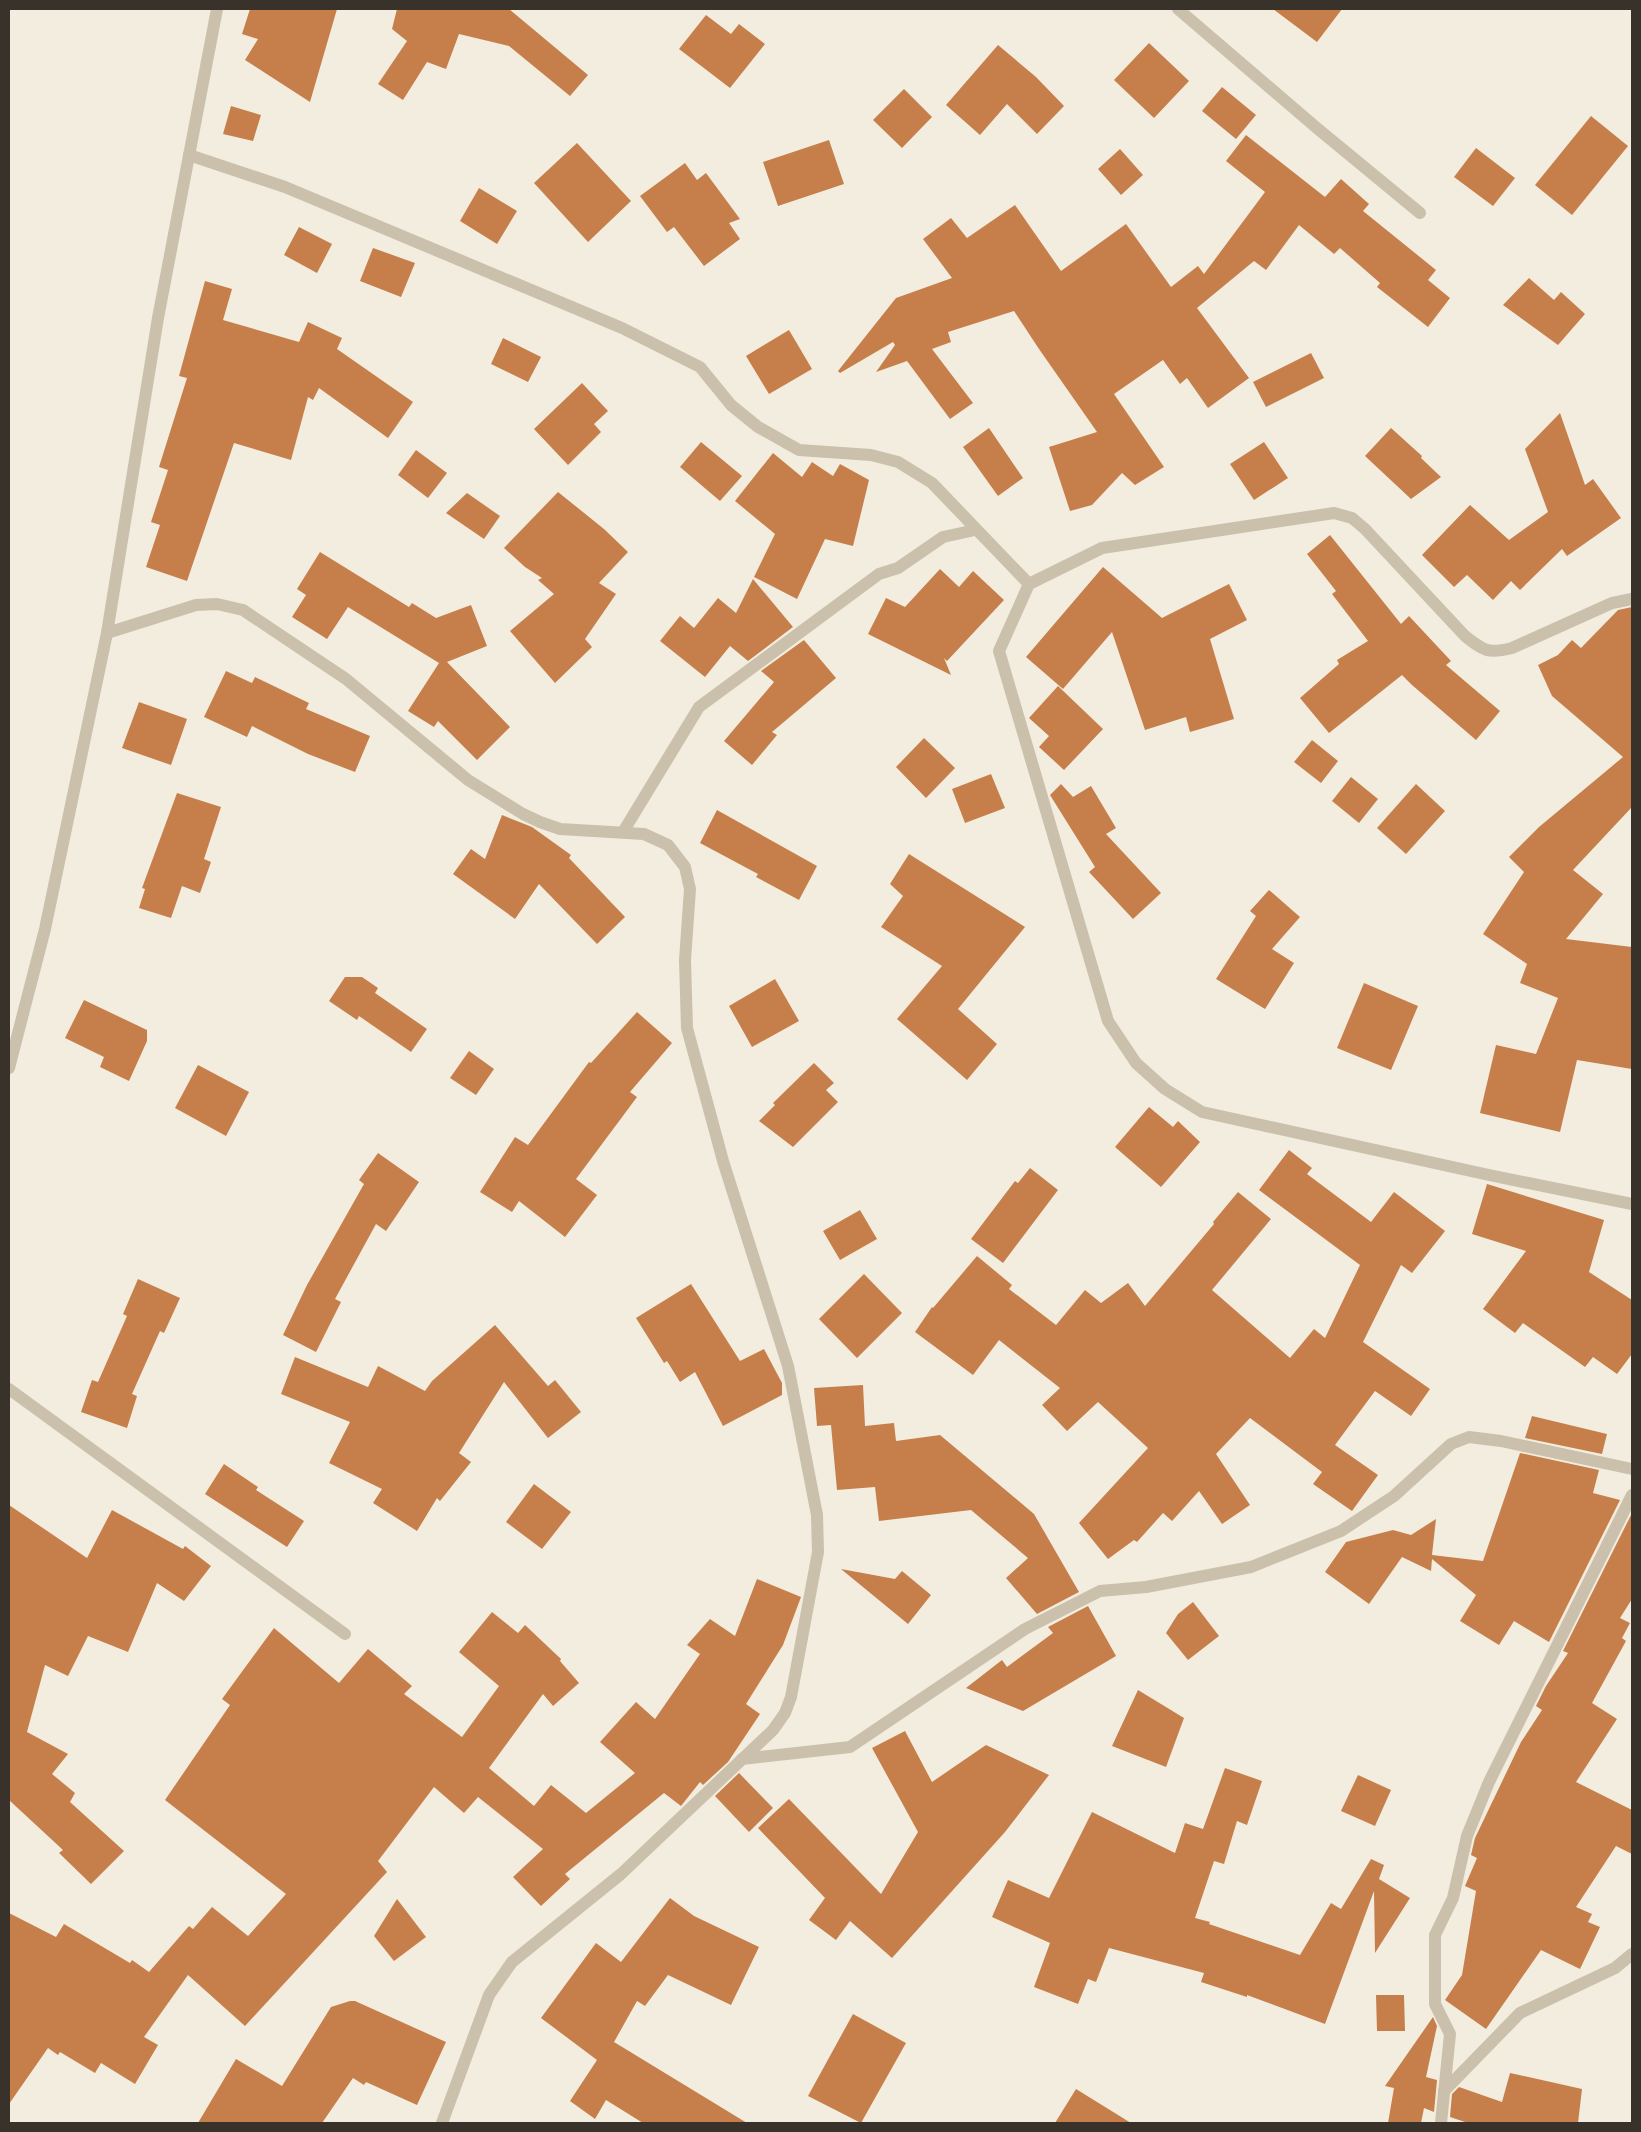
<svg xmlns="http://www.w3.org/2000/svg" width="1641" height="2132" font-family="Mulish,sans-serif">
	<style>
		.building { fill: #c67f4a }
		.lines { fill: none; stroke-linecap: round; stroke-linejoin: round }
		.street { stroke: #cbc0ab; stroke-width: 12 }
	</style>
	<rect width="100%" height="100%" fill="#f3eddf"/>
	<g class="building">
		<polygon points="250,9 337,9 310,102 245,60 258,39 242,34"/>
		<polygon points="397,9 509,9 588,75 570,96 509,46 459,34 446,69 427,62 403,100 378,84 407,41 392,29"/>
		<polygon points="1273,9 1342,9 1317,42"/>
		<polygon points="706,15 731,34 739,24 765,44 730,88 679,49"/>
		<polygon points="1149,43 1189,81 1154,118 1114,80"/>
		<polygon points="998,45 1036,77 1064,106 1037,134 1007,104 980,135 946,105"/>
		<polygon points="1222,87 1256,115 1236,139 1202,111"/>
		<polygon points="904,89 932,117 902,148 873,120"/>
		<polygon points="231,106 261,115 253,141 223,134"/>
		<polygon points="1591,116 1628,146 1572,215 1535,185"/>
		<polygon points="1246,135 1325,197 1341,179 1369,204 1363,211 1436,270 1428,280 1450,298 1428,327 1377,287 1380,283 1340,248 1334,254 1299,225 1266,270 1254,261 1197,308 1249,378 1208,408 1187,378 1180,384 1163,360 1114,394 1164,467 1135,485 1122,473 1092,505 1070,511 1049,447 1097,432 1039,349 1014,311 948,332 951,342 932,349 973,403 950,419 907,361 876,372 895,345 893,342 840,373 838,371 896,298 952,278 923,239 951,218 967,238 1015,205 1061,271 1126,224 1171,287 1198,266 1204,274 1265,192 1226,161"/>
		<polygon points="829,140 844,184 778,206 763,162"/>
		<polygon points="577,143 631,201 588,242 534,183"/>
		<polygon points="1476,148 1515,178 1493,206 1454,177"/>
		<polygon points="1120,149 1143,175 1121,195 1098,169"/>
		<polygon points="685,163 697,180 706,173 740,219 729,223 740,239 704,266 674,227 667,232 640,196"/>
		<polygon points="479,188 517,211 497,244 460,221"/>
		<polygon points="299,227 332,244 317,273 284,255"/>
		<polygon points="373,248 415,263 401,297 360,281"/>
		<polygon points="1529,278 1554,300 1561,292 1585,314 1558,345 1503,305"/>
		<polygon points="205,281 232,289 223,320 299,342 308,322 342,338 337,349 413,402 388,438 319,388 313,400 308,397 291,460 234,443 187,581 146,567 160,525 151,522 168,470 159,467 187,378 179,376"/>
		<polygon points="789,330 812,369 769,394 746,356"/>
		<polygon points="503,338 541,357 528,382 491,364"/>
		<polygon points="1311,353 1324,378 1266,407 1253,382"/>
		<polygon points="582,383 608,411 594,424 601,432 568,465 534,429"/>
		<polygon points="1560,413 1585,485 1593,479 1621,518 1567,556 1562,549 1520,590 1511,581 1493,600 1467,575 1454,587 1422,555 1470,505 1509,540 1548,512 1525,449"/>
		<polygon points="989,428 1023,478 998,496 963,447"/>
		<polygon points="1391,428 1422,456 1421,458 1441,477 1411,499 1365,456"/>
		<polygon points="701,442 742,476 720,501 680,467"/>
		<polygon points="1264,442 1288,478 1254,500 1230,464"/>
		<polygon points="416,450 447,473 428,498 398,475"/>
		<polygon points="773,453 802,477 812,462 833,476 840,464 869,480 853,546 825,539 797,599 754,577 775,534 735,501"/>
		<polygon points="558,492 604,529 628,552 599,583 616,594 585,639 592,647 555,683 510,631 554,594 538,580 542,578 525,567 504,548"/>
		<polygon points="467,493 500,516 484,539 446,513"/>
		<polygon points="1330,535 1401,624 1409,616 1451,661 1446,665 1500,711 1476,740 1412,685 1402,675 1329,733 1300,698 1339,664 1337,660 1368,641 1332,594 1336,591 1307,554"/>
		<polygon points="320,552 409,607 412,603 436,618 471,605 487,646 447,662 510,727 477,760 438,721 434,727 408,711 439,663 348,607 327,639 292,617 306,595 297,589"/>
		<polygon points="1103,567 1162,618 1229,584 1247,620 1210,639 1234,719 1190,732 1186,717 1145,730 1112,632 1063,689 1026,657"/>
		<polygon points="940,569 959,587 973,571 1004,600 947,661 944,658 951,675 868,634 886,598 905,607"/>
		<polygon points="753,579 793,627 748,661 730,646 705,677 660,641 680,616 694,628 718,598 736,613"/>
		<polygon points="1632,607 1632,807 1573,870 1603,894 1566,939 1632,947 1632,1069 1577,1060 1560,1132 1480,1113 1496,1045 1536,1054 1558,998 1520,983 1527,964 1483,934 1524,872 1509,857 1539,827 1623,757 1552,696 1538,665 1558,655 1572,640 1581,648 1618,610"/>
		<polygon points="804,640 836,678 772,732 777,735 752,765 724,741 774,682 761,671"/>
		<polygon points="226,671 252,683 255,677 309,703 306,709 370,736 355,772 308,754 252,726 247,737 204,717"/>
		<polygon points="1058,686 1103,729 1064,770 1039,747 1049,736 1029,718"/>
		<polygon points="139,702 187,719 171,765 122,748"/>
		<polygon points="924,738 955,768 926,798 896,767"/>
		<polygon points="1312,740 1338,761 1321,783 1294,762"/>
		<polygon points="991,774 1005,808 965,823 952,789"/>
		<polygon points="1351,777 1378,799 1359,823 1332,801"/>
		<polygon points="1061,784 1073,797 1091,786 1116,828 1106,834 1161,893 1133,919 1089,872 1095,867 1050,795"/>
		<polygon points="1416,784 1445,811 1406,854 1377,828"/>
		<polygon points="177,793 221,807 204,859 211,862 200,893 182,886 171,918 139,908 145,889 142,888"/>
		<polygon points="717,810 817,866 799,900 756,877 758,874 700,843"/>
		<polygon points="502,815 532,827 571,855 569,858 625,917 597,944 539,884 515,919 453,874 471,849 485,859"/>
		<polygon points="909,854 1025,927 958,1009 997,1044 967,1080 897,1019 942,966 881,927 903,896 890,884"/>
		<polygon points="1269,890 1300,917 1272,949 1294,963 1265,1009 1216,979 1256,916 1250,911"/>
		<polygon points="345,977 362,977 378,988 375,993 427,1029 411,1052 359,1016 357,1020 329,1001"/>
		<polygon points="775,979 799,1021 752,1047 729,1006"/>
		<polygon points="1364,983 1418,1006 1391,1070 1337,1048"/>
		<polygon points="84,1000 147,1030 147,1041 129,1081 100,1067 104,1057 65,1038"/>
		<polygon points="637,1012 672,1043 630,1092 637,1097 576,1179 597,1195 565,1237 519,1201 512,1212 480,1192 515,1137 528,1145 589,1062 591,1063"/>
		<polygon points="469,1051 494,1069 476,1095 450,1078"/>
		<polygon points="814,1063 834,1083 826,1090 838,1102 793,1147 759,1121 775,1105 773,1103"/>
		<polygon points="198,1065 249,1092 226,1136 175,1108"/>
		<polygon points="1149,1107 1173,1127 1178,1121 1200,1142 1161,1187 1115,1147"/>
		<polygon points="1289,1150 1312,1168 1307,1174 1371,1222 1394,1192 1445,1231 1412,1273 1401,1265 1363,1342 1430,1389 1411,1416 1375,1391 1335,1445 1378,1475 1352,1511 1313,1484 1322,1472 1250,1418 1216,1454 1250,1505 1222,1524 1199,1491 1172,1521 1163,1513 1137,1542 1134,1540 1108,1559 1079,1523 1148,1448 1098,1402 1067,1431 1042,1405 1060,1388 999,1340 973,1375 915,1332 932,1307 933,1308 977,1256 1012,1285 1009,1289 1056,1325 1085,1290 1101,1303 1128,1283 1145,1306 1214,1224 1213,1222 1238,1192 1271,1219 1212,1290 1290,1358 1314,1329 1325,1338 1360,1265 1259,1190"/>
		<polygon points="378,1153 419,1182 386,1231 376,1224 335,1299 341,1302 316,1352 283,1335 307,1285 364,1184 359,1180"/>
		<polygon points="1030,1168 1058,1190 1003,1263 971,1239 1015,1181 1018,1183"/>
		<polygon points="1487,1184 1604,1220 1589,1272 1632,1300 1632,1354 1617,1374 1593,1357 1585,1367 1523,1323 1515,1333 1483,1309 1526,1251 1472,1234"/>
		<polygon points="860,1210 877,1239 840,1260 823,1231"/>
		<polygon points="864,1274 902,1313 857,1358 819,1319"/>
		<polygon points="138,1279 180,1298 164,1333 160,1331 132,1394 137,1396 127,1428 81,1412 92,1380 98,1382 127,1316 123,1314"/>
		<polygon points="691,1284 740,1361 764,1349 782,1383 782,1395 723,1426 695,1372 680,1382 667,1361 664,1363 636,1318"/>
		<polygon points="495,1325 548,1386 555,1380 581,1412 548,1438 504,1382 459,1453 471,1462 440,1501 437,1498 417,1531 373,1503 382,1489 329,1463 350,1422 281,1394 295,1357 368,1387 378,1366 425,1391 432,1381"/>
		<polygon points="863,1385 865,1426 894,1423 896,1441 940,1435 1034,1514 1079,1592 1037,1614 1006,1578 1028,1558 971,1510 879,1521 875,1487 837,1490 831,1425 817,1426 814,1388"/>
		<polygon points="1532,1416 1607,1434 1602,1454 1525,1438"/>
		<polygon points="1520,1453 1599,1470 1593,1493 1620,1500 1549,1642 1514,1621 1499,1645 1460,1621 1476,1595 1432,1559 1431,1571 1402,1557 1369,1604 1325,1572 1346,1542 1393,1530 1411,1535 1436,1519 1432,1555 1483,1561"/>
		<polygon points="224,1464 258,1487 256,1490 304,1521 287,1547 205,1494"/>
		<polygon points="534,1484 571,1512 542,1549 506,1522"/>
		<polygon points="9,1505 87,1558 112,1510 183,1549 185,1546 211,1566 184,1601 157,1583 128,1652 88,1636 68,1676 45,1665 27,1732 68,1754 52,1774 75,1793 70,1802 124,1851 91,1884 59,1853 63,1850 9,1800"/>
		<polygon points="1632,1513 1632,1599 1620,1618 1630,1623 1622,1638 1626,1641 1592,1703 1617,1719 1576,1782 1632,1810 1632,1854 1616,1846 1576,1907 1592,1914 1588,1922 1600,1927 1580,1969 1541,1950 1486,2029 1445,2000 1462,1975 1476,1891 1465,1886 1477,1858 1471,1855 1475,1838 1521,1742 1542,1710 1536,1706 1546,1686 1568,1653 1563,1651"/>
		<polygon points="841,1569 895,1579 902,1571 931,1595 908,1624"/>
		<polygon points="757,1579 801,1597 783,1645 746,1704 760,1714 728,1762 703,1785 700,1782 681,1806 664,1793 565,1874 570,1879 541,1906 513,1877 543,1849 478,1797 464,1813 434,1787 378,1861 387,1872 245,2026 188,1975 144,2037 158,2045 135,2084 101,2063 95,2073 60,2052 58,2055 48,2048 9,2104 9,1913 56,1937 64,1924 130,1963 132,1960 149,1972 189,1926 193,1929 212,1907 248,1936 286,1894 165,1800 230,1705 222,1699 274,1628 339,1683 368,1649 412,1686 404,1694 462,1737 499,1686 459,1652 492,1612 518,1633 525,1625 561,1659 560,1661 579,1683 553,1706 543,1694 489,1768 534,1806 551,1785 586,1813 635,1773 600,1742 636,1702 655,1719 700,1654 687,1645 710,1619 735,1636"/>
		<polygon points="1193,1602 1219,1636 1188,1660 1166,1633 1178,1614"/>
		<polygon points="1088,1606 1116,1656 1023,1711 966,1688 1002,1660 1007,1667 1053,1633 1048,1627"/>
		<polygon points="1138,1690 1184,1718 1166,1767 1112,1746"/>
		<polygon points="905,1731 932,1782 986,1745 1049,1775 1005,1832 892,1958 850,1921 836,1940 809,1920 825,1898 758,1828 789,1799 881,1894 918,1832 872,1748"/>
		<polygon points="1225,1768 1262,1781 1247,1825 1237,1821 1224,1864 1214,1861 1195,1918 1210,1922 1209,1924 1300,1955 1331,1903 1341,1909 1371,1859 1384,1865 1379,1879 1410,1898 1375,1953 1374,1891 1325,2024 1247,1995 1247,1997 1201,1982 1204,1973 1109,1948 1096,1982 1088,1979 1078,2004 1034,1987 1050,1943 992,1917 1008,1880 1049,1898 1092,1812 1175,1853 1185,1823 1203,1829"/>
		<polygon points="739,1773 773,1808 749,1832 715,1796"/>
		<polygon points="1358,1775 1391,1790 1375,1826 1341,1811"/>
		<polygon points="670,1898 694,1916 759,1947 731,2005 668,1975 645,2006 637,2001 614,2042 747,2123 643,2123 606,2100 595,2119 570,2101 597,2060 541,2018 596,1943 621,1962"/>
		<polygon points="397,1899 426,1937 394,1961 374,1936"/>
		<polygon points="1376,1995 1404,1995 1405,2031 1377,2031"/>
		<polygon points="350,2001 355,2001 446,2042 417,2105 366,2082 364,2085 353,2078 322,2123 198,2123 236,2059 282,2086 331,2007"/>
		<polygon points="853,2014 906,2043 861,2123 808,2096"/>
		<polygon points="1433,2017 1437,2026 1426,2077 1437,2080 1434,2112 1424,2108 1421,2123 1388,2123 1394,2088 1385,2086"/>
		<polygon points="1510,2073 1582,2089 1578,2123 1468,2123 1450,2117 1452,2094 1459,2087 1502,2102"/>
		<polygon points="1076,2089 1131,2123 1055,2123"/>
	</g>
	<g class="lines">
		<g class="street">
			<polyline points="1178,9 1318,129 1420,213"/>
			<polyline points="189,155 285,187 622,328 700,367 731,405 758,427 799,450 871,455 898,462 932,483 1029,584"/>
			<path d="M 1632,599 L 1612,603 L 1512,648 C 1488,654 1484,651 1465,636 L 1365,529 L 1352,518 L 1334,513 L 1102,548 L 1029,584 L 999,651 L 1108,1021 L 1136,1063 L 1165,1089 L 1202,1112 L 1489,1175 L 1632,1204"/>
			<polyline points="107,633 196,605 217,604 243,610 346,679 468,780 523,814 540,822 560,829 644,834 668,845 685,867 690,889 685,960 687,1028 723,1161 788,1366 817,1515 818,1552 791,1697 785,1713 773,1730 621,1874 512,1962 489,1995 442,2123"/>
			<polyline points="623,832 699,707 879,574 898,568 943,537 975,530"/>
			<polyline points="9,1068 45,929 107,633 158,318 217,9"/>
			<polyline points="9,1389 345,1634"/>
			<polyline points="742,1759 850,1747 1025,1629 1100,1591 1146,1587 1251,1567 1341,1531 1394,1496 1451,1444 1469,1437 1501,1441 1632,1469"/>
			<polyline points="1444,2091 1520,2013 1615,1968 1632,1954"/>
			<polyline points="1441,2123 1450,2034 1435,2004 1435,1935 1453,1898 1467,1836 1489,1782 1632,1495"/>
		</g>
	</g>
	<rect width="1641" height="2132" fill="none" stroke="#39322a" stroke-width="20"/>
</svg>
